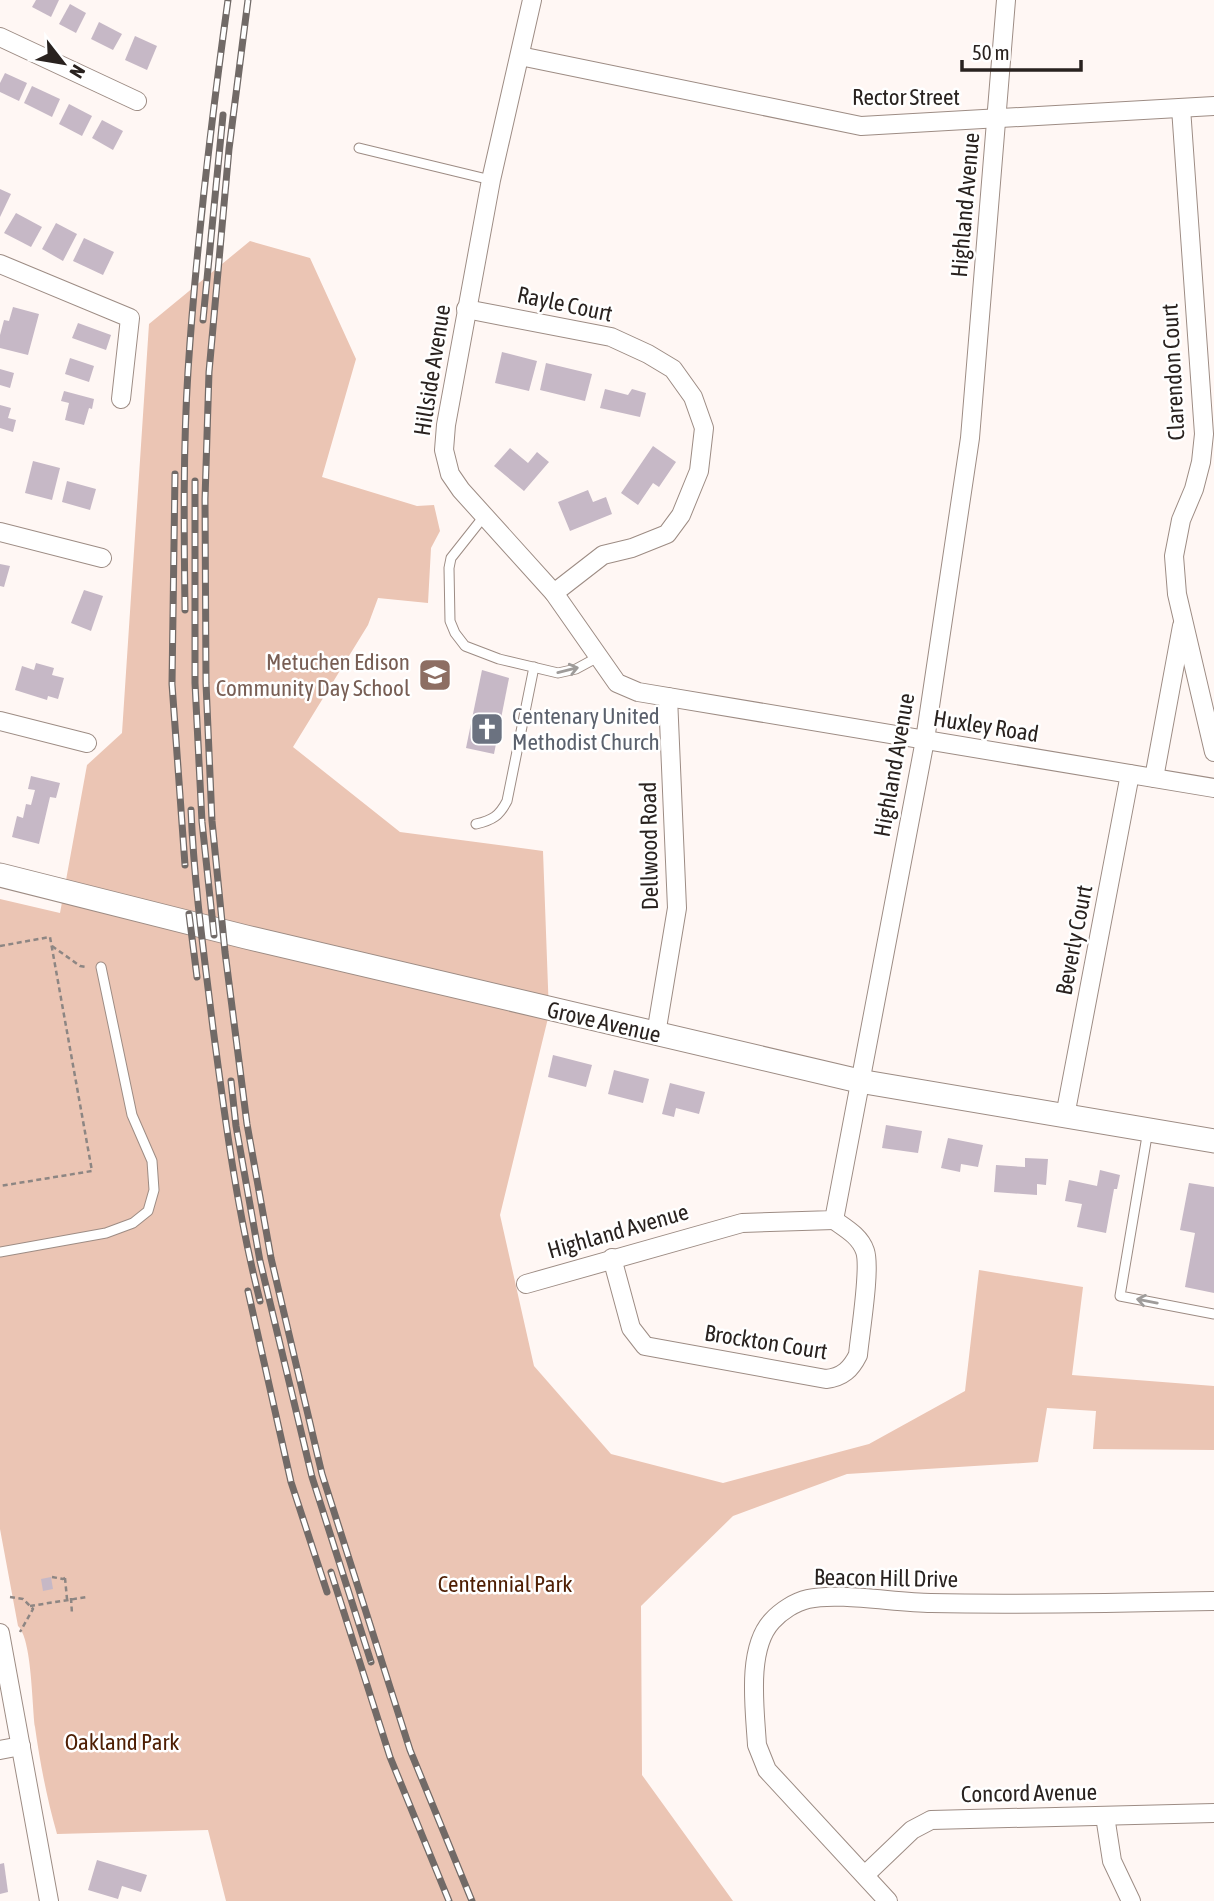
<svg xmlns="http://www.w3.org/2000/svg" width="1214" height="1901" font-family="'Asap Condensed',sans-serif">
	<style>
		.green { fill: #ebc5b4 }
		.building { fill: #c6b8c6 }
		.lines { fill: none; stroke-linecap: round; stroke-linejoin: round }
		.service-casing { stroke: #9d8c84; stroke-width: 11 }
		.minor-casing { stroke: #9d8c84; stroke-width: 20 }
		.tertiary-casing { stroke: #9d8c84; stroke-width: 25 }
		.path { stroke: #8d8683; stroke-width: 2.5; stroke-dasharray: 5 3.5; stroke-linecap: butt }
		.service { stroke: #fff; stroke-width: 9 }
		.minor { stroke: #fff; stroke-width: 18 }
		.tertiary { stroke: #fff; stroke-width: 23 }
		.rail-casing { stroke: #716a67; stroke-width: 7 }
		.rail { stroke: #fff; stroke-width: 4.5; stroke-dasharray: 13; stroke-linecap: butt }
		.oneway { stroke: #9f9c9a }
		.labels { text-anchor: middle; stroke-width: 5; stroke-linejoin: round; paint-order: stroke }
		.street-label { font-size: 23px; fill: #29221f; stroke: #fff }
		.education-label { font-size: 23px; fill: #785e54; stroke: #fff; text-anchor: end }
		.worship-label { font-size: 23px; fill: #5b616d; stroke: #fff; text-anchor: start }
		.park-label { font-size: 23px; fill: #4e1e03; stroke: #fff }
	</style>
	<rect width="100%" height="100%" fill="#fff7f4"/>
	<path class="green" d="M 250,241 L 310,258 L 356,359 L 322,477 L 417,506 L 434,505 L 440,531 L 431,548 L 428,603 L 378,598 L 368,625 L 293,747 L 400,832 L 543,851 L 549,1014 L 500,1215 L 534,1366 L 611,1454 L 723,1483 L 869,1444 L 965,1391 L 979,1270 L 1083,1287 L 1072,1375 L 1214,1386 L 1214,1450 L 1093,1449 L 1096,1411 L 1047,1408 L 1038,1462 L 847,1474 L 733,1516 L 641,1606 L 642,1775 L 733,1901 L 226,1901 L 208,1830 L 57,1834 C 47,1799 40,1763 35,1727 C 32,1705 32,1639 18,1626 L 0,1529 L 0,899 L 60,913 L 87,765 L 122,733 L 149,324 Z"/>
	<g class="building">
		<polygon points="36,0 59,0 51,17 32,7"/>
		<polygon points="70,4 86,13 76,33 59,24"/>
		<polygon points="99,22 122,34 113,50 91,39"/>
		<polygon points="135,36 157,46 147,70 125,60"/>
		<polygon points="5,73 27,83 19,101 0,92 0,83"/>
		<polygon points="32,86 60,99 52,117 24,103"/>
		<polygon points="69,104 92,116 82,136 59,124"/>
		<polygon points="102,120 123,131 113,150 92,138"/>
		<polygon points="0,189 11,194 0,217"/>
		<polygon points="16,213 42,227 31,247 4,233"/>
		<polygon points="56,223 77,234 63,261 42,249"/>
		<polygon points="84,238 114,252 103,275 73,261"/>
		<polygon points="13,307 39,314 28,355 0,348 0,335 4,320 9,321"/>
		<polygon points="78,323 111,335 106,350 72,338"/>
		<polygon points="502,352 537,361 529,391 495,383"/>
		<polygon points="70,358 94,366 89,382 65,374"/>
		<polygon points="546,363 592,374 585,401 540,390"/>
		<polygon points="0,369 14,373 10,388 0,385"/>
		<polygon points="605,389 628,395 632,389 646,393 640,417 600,408"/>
		<polygon points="64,391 94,399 92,409 89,408 84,425 65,420 69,403 61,401"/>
		<polygon points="0,405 11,408 8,418 16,420 13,432 0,428"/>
		<polygon points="653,446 676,462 659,487 653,483 638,505 621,493"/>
		<polygon points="510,448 528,463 537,452 549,462 524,491 494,466"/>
		<polygon points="33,461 60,468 52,500 25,493"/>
		<polygon points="67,481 96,489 90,510 62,502"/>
		<polygon points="588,490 593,502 606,497 612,514 570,531 558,502"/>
		<polygon points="0,564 10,566 4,587 0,586"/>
		<polygon points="84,590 103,596 91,631 71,623"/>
		<polygon points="36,663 54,668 52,675 64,678 58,699 48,696 47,700 15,690 22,666 34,670"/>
		<polygon points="482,670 509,678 494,754 466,748"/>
		<polygon points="31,776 60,783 56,798 50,797 39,844 12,837 17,816 23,818 26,804 31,805 35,790 28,789"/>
		<polygon points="553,1055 592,1065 586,1087 548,1077"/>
		<polygon points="614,1070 649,1079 643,1103 608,1094"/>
		<polygon points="670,1083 705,1092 699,1114 676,1108 674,1117 662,1114"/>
		<polygon points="886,1125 922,1131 918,1153 882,1148"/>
		<polygon points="948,1138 983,1145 978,1167 961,1164 960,1172 941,1168"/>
		<polygon points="1025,1158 1048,1159 1046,1185 1037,1184 1037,1195 994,1192 996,1165 1025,1167"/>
		<polygon points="1100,1170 1120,1175 1117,1189 1114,1189 1106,1233 1077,1227 1082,1204 1065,1201 1069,1180 1097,1186"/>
		<polygon points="1189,1183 1214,1187 1214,1293 1185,1287 1195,1233 1180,1230"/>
		<polygon points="51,1577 53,1589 43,1591 41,1579"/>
		<polygon points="97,1860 147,1875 141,1892 122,1886 118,1899 88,1890"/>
		<polygon points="4,1863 8,1892 0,1894 0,1864"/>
	</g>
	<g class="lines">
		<defs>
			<g id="service">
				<polyline points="359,148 491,180"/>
				<polyline points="485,515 451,558 449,568 450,621 455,633 465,646 499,659 558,673 576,669 600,656"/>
				<path d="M 476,824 C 493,820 499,816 507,801 L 534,667"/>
				<polyline points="1148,1130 1120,1296 1214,1314"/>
				<polyline points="0,1252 106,1233 133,1223 148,1211 154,1190 152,1161 132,1115 101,967"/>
			</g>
			<g id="minor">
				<polyline points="532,0 491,180 446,425 444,450 450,474 461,490 554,593 617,683 638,692 1214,788"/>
				<polyline points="0,37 137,101"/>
				<polyline points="520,56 861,126 1214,106"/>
				<polyline points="1181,108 1204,434 1201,462 1194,489 1181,520 1174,556 1177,594 1214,752"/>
				<polyline points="0,264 130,318 121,399"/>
				<polyline points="466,309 611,337 648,354 673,369 693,397 704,428 699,471 681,515 667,534 632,548 603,555 554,593"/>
				<polyline points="0,532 102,558"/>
				<polyline points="0,721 87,743"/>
				<polyline points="1154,778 1182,626"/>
				<polyline points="656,1034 677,908 668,697"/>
				<polyline points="1065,1116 1130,774"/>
				<path d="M 612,1258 L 631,1328 L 645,1346 L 826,1379 C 843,1377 851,1369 858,1355 C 860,1333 871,1268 865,1251 C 860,1236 845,1228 834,1220"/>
				<polyline points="526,1284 742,1223 834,1220 925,740 970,438 1006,0"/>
				<polyline points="0,1633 49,1901"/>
				<polyline points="0,1750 21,1746"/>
				<polyline points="1105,1816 1112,1861 1131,1901"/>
				<polyline points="865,1875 912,1830 931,1820 1214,1813"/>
				<path d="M 888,1901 L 767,1770 L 757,1745 C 755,1710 746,1649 772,1621 C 781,1611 795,1602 808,1599 C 838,1592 897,1603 931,1603 C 1025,1605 1119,1603 1214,1601"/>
			</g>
			<polyline id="tertiary" points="0,875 246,937 859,1081 1214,1141"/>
		</defs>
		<use href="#service" class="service-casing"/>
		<use href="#minor" class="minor-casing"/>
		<use href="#tertiary" class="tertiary-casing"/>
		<g class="path">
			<polyline points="0,946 50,937 92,1171 0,1186"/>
			<polyline points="52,946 80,966 87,967"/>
			<polyline points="52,1577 63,1579 67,1577"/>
			<polyline points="65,1578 67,1599"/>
			<polyline points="10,1597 23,1599 33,1609 20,1632"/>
			<polyline points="71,1598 72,1614"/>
			<polyline points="30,1606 87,1597"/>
		</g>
		<use href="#service" class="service"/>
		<use href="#minor" class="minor"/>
		<use href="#tertiary" class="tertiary"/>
		<defs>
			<g id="rail">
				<polyline points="248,0 229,149 209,372 205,499 206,683 212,821 225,952 247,1124 271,1258 322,1474 410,1750 472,1901"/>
				<polyline points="203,320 223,115"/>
				<polyline points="175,474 172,684 185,865"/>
				<polyline points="195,481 195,683 202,822 214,935"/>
				<path d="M 185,610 C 184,531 183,450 188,371 C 196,247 211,123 228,0"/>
				<path d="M 191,810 C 194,883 204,955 213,1028 C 225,1119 237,1211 260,1301"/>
				<polyline points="189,914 197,977"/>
				<polyline points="231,1081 236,1126 260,1261 312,1477 371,1662"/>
				<polyline points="248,1291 291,1482 327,1592"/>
				<polyline points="331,1572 390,1757 449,1901"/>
			</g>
		</defs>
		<use href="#rail" class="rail-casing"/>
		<use href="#rail" class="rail"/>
	</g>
	<defs><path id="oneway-shaft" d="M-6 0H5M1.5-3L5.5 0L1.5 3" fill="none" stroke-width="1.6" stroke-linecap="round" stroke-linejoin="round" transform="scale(1.75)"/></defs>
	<g class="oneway">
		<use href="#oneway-shaft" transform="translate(568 670) rotate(-14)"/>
		<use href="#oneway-shaft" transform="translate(1147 1301) rotate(-169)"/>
	</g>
	<defs>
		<symbol id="school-square" viewBox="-11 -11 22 22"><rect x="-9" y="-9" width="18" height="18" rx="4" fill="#8d6e63" stroke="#fff"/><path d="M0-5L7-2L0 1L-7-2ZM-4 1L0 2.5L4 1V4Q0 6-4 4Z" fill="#fff"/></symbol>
		<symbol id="church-square" viewBox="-11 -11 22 22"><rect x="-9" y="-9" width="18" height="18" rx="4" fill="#6b7280" stroke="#fff"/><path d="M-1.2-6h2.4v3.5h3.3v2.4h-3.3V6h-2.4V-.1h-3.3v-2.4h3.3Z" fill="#fff"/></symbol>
	</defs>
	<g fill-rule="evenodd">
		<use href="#school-square" x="416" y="656" width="38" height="38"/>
		<use href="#church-square" x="468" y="710" width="38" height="38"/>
	</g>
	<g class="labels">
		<g class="street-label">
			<text x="906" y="105">Rector Street</text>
			<text transform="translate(965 205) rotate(-85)" y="8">Highland Avenue</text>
			<text transform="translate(565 304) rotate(12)" y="8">Rayle Court</text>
			<text transform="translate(432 370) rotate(-81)" y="8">Hillside Avenue</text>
			<text transform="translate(1173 372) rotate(-93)" y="8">Clarendon Court</text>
			<text transform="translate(986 726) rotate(9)" y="8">Huxley Road</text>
			<text transform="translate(894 765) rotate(-80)" y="8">Highland Avenue</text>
			<text transform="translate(649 846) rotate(-91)" y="8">Dellwood Road</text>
			<text transform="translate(1074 940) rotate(-79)" y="8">Beverly Court</text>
			<text transform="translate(604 1022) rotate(13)" y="8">Grove Avenue</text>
			<text transform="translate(618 1231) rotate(-16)" y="8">Highland Avenue</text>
			<text transform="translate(766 1342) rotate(9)" y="8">Brockton Court</text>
			<text transform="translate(886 1578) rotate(1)" y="8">Beacon Hill Drive</text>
			<text transform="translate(1029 1793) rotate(-1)" y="8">Concord Avenue</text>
		</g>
		<g class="education-label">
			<text x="410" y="670">Metuchen Edison<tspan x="410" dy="26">Community Day School</tspan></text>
		</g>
		<g class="worship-label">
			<text x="512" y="724">Centenary United<tspan x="512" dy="26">Methodist Church</tspan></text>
		</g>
		<g class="park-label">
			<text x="505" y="1592">Centennial Park</text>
			<text x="122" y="1750">Oakland Park</text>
		</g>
	</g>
	<g transform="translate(63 63) rotate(121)" stroke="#ffffff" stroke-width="5" paint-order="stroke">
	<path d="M0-5L12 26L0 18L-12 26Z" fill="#29221f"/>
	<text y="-10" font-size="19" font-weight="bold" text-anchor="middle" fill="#29221f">N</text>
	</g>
	<path d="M962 60v10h119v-10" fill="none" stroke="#29221f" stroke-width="3.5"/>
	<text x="972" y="60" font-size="21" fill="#29221f" stroke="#ffffff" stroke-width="5" paint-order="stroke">50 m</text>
</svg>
